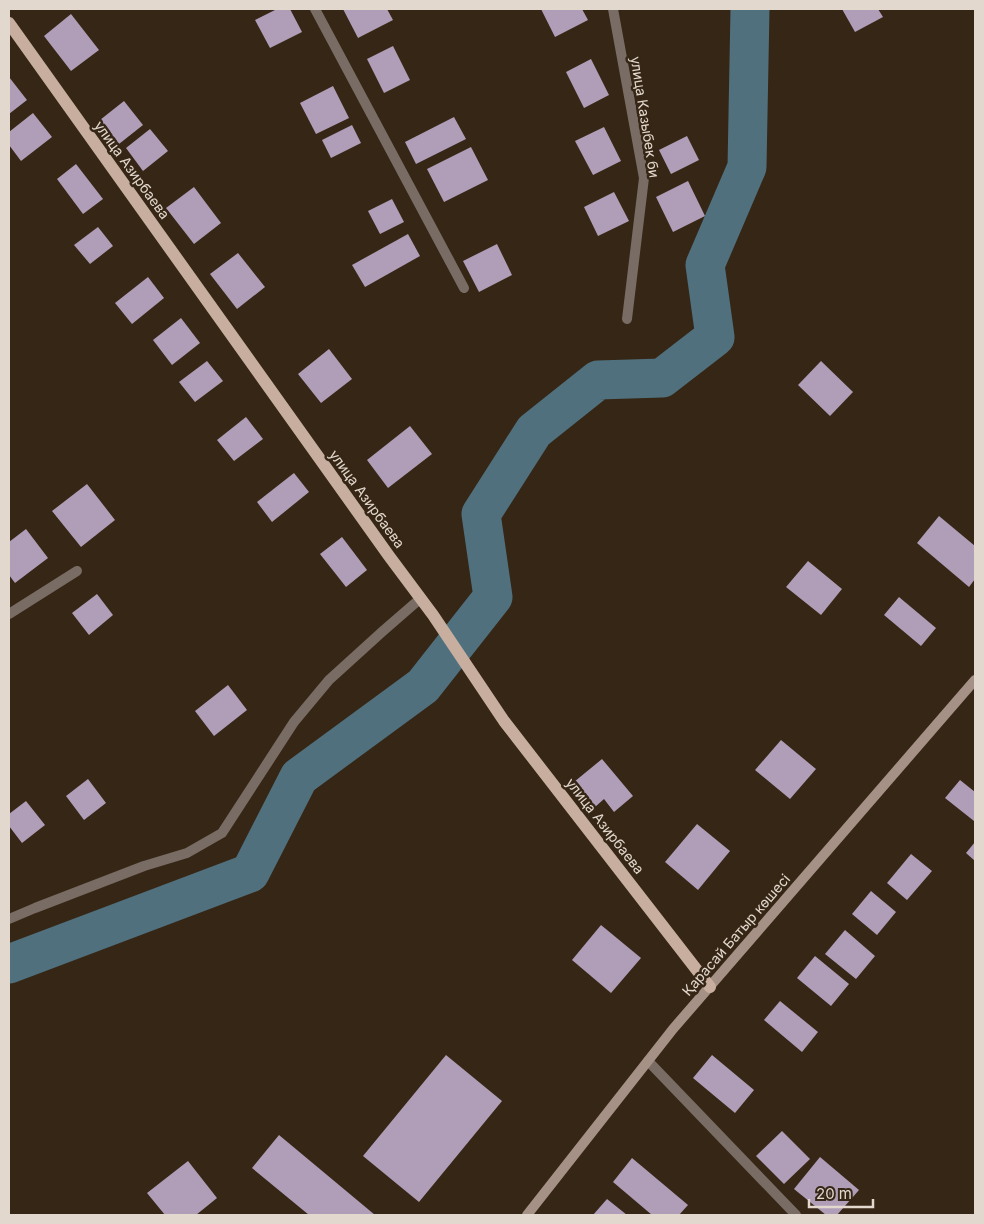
<svg xmlns="http://www.w3.org/2000/svg" width="984" height="1224" font-family="Inter,sans-serif">
	<style>
		.lines { fill: none; stroke-linecap: round; stroke-linejoin: round }
		.river { stroke: #50707e; stroke-width: 39 }
		.building { fill: #b09eb8 }
		.street { stroke: #786c64; stroke-width: 10 }
		.secondary { stroke: #a59185; stroke-width: 10 }
		.primary { stroke: #c7ae9e; stroke-width: 12 }
		.labels { text-anchor: middle; stroke-width: 5; stroke-linejoin: round; paint-order: stroke }
		.street-label { font-size: 14px; fill: #e3d8ce; stroke: #362615 }
	</style>
	<rect width="100%" height="100%" fill="#362615"/>
	<g class="lines">
		<polyline class="river" points="9,964 250,873 299,777 423,686 493,597 481,514 534,431 598,380 662,378 715,337 705,265 747,167 750,9"/>
	</g>
	<g class="building">
		<polygon points="277,9 290,9 302,32 270,48 255,20"/>
		<polygon points="343,9 387,9 393,20 358,38"/>
		<polygon points="541,9 582,9 588,20 555,37"/>
		<polygon points="842,9 878,9 883,17 855,32"/>
		<polygon points="71,14 99,50 71,71 44,36"/>
		<polygon points="393,46 410,80 384,93 367,59"/>
		<polygon points="591,59 609,95 584,108 566,72"/>
		<polygon points="9,77 27,100 9,114"/>
		<polygon points="333,86 349,118 316,134 300,103"/>
		<polygon points="124,101 143,125 119,144 100,120"/>
		<polygon points="33,113 52,137 21,161 9,145 9,132"/>
		<polygon points="454,117 466,139 416,164 405,142"/>
		<polygon points="352,125 361,143 331,158 322,140"/>
		<polygon points="604,127 621,161 593,175 575,141"/>
		<polygon points="150,129 168,151 143,171 126,148"/>
		<polygon points="687,136 699,160 671,174 659,150"/>
		<polygon points="471,147 488,180 444,202 427,169"/>
		<polygon points="76,164 103,199 83,214 57,179"/>
		<polygon points="688,181 705,216 673,232 656,197"/>
		<polygon points="194,187 221,223 194,244 166,208"/>
		<polygon points="614,192 629,221 598,236 584,207"/>
		<polygon points="392,199 404,222 380,234 368,211"/>
		<polygon points="98,227 113,246 90,264 74,245"/>
		<polygon points="408,234 420,256 365,287 352,265"/>
		<polygon points="497,244 512,275 479,292 463,261"/>
		<polygon points="238,253 265,287 237,309 210,274"/>
		<polygon points="148,277 164,298 132,324 115,303"/>
		<polygon points="181,318 200,343 172,365 153,340"/>
		<polygon points="329,349 352,379 321,403 298,374"/>
		<polygon points="207,361 223,381 195,402 179,382"/>
		<polygon points="821,361 853,392 830,416 798,385"/>
		<polygon points="246,417 263,439 234,461 217,440"/>
		<polygon points="410,426 432,454 388,488 367,460"/>
		<polygon points="294,473 309,492 272,522 257,502"/>
		<polygon points="87,484 115,520 81,547 52,511"/>
		<polygon points="939,516 975,546 975,579 969,587 917,543"/>
		<polygon points="26,529 48,558 15,583 9,575 9,542"/>
		<polygon points="342,537 367,570 346,587 320,554"/>
		<polygon points="808,561 842,589 821,615 786,587"/>
		<polygon points="97,594 113,615 89,635 72,613"/>
		<polygon points="899,597 936,628 921,646 884,615"/>
		<polygon points="228,685 247,710 214,736 195,711"/>
		<polygon points="781,740 816,769 790,799 755,770"/>
		<polygon points="602,759 633,796 614,812 604,799 595,807 574,782"/>
		<polygon points="88,779 106,803 84,820 66,796"/>
		<polygon points="960,780 975,792 975,819 974,821 945,798"/>
		<polygon points="26,801 45,825 22,843 9,826 9,814"/>
		<polygon points="697,824 730,851 698,890 665,862"/>
		<polygon points="975,842 975,861 966,853"/>
		<polygon points="911,854 932,871 907,900 887,883"/>
		<polygon points="871,891 896,912 877,935 852,914"/>
		<polygon points="601,925 641,958 611,993 572,960"/>
		<polygon points="845,930 875,956 856,979 825,954"/>
		<polygon points="815,956 849,984 831,1006 797,978"/>
		<polygon points="780,1001 818,1032 802,1052 764,1020"/>
		<polygon points="446,1055 502,1101 419,1202 363,1156"/>
		<polygon points="712,1055 754,1090 735,1113 693,1078"/>
		<polygon points="782,1131 810,1159 784,1184 756,1156"/>
		<polygon points="279,1135 375,1215 309,1215 252,1168"/>
		<polygon points="820,1157 859,1190 837,1215 826,1215 794,1189"/>
		<polygon points="632,1158 688,1205 679,1215 652,1215 613,1182"/>
		<polygon points="188,1161 217,1198 196,1215 165,1215 147,1193"/>
		<polygon points="607,1199 627,1215 593,1215"/>
	</g>
	<g class="lines">
		<g class="street">
			<polyline points="315,9 464,288"/>
			<polyline points="613,9 644,178 627,319"/>
			<polyline points="9,614 77,571"/>
			<polyline points="9,919 35,908 144,866 187,853 222,833 294,722 329,680 383,631 421,598"/>
			<polyline points="648,1061 796,1215"/>
		</g>
		<polyline class="secondary" points="527,1215 673,1029 975,680"/>
		<polyline class="primary" points="9,23 389,556 433,615 504,721 710,987"/>
	</g>
	<g class="labels">
		<g class="street-label">
			<text transform="translate(645 117) rotate(81)" y="5">улица Казыбек би</text>
			<text transform="translate(132 170) rotate(54)" y="5">улица Азирбаева</text>
			<text transform="translate(367 499) rotate(54)" y="5">улица Азирбаева</text>
			<text transform="translate(605 826) rotate(52)" y="5">улица Азирбаева</text>
			<text transform="translate(736 935) rotate(-49)" y="5">Қарасай Батыр көшесі</text>
		</g>
	</g>
	<rect width="984" height="1224" fill="none" stroke="#e3d8ce" stroke-width="20"/>
	<path d="M809 1199v8h64v-8" fill="none" stroke="#e3d8ce" stroke-width="2.5"/>
	<text x="816" y="1199" font-size="15" fill="#e3d8ce" stroke="#362615" stroke-width="4" paint-order="stroke">20 m</text>
</svg>
